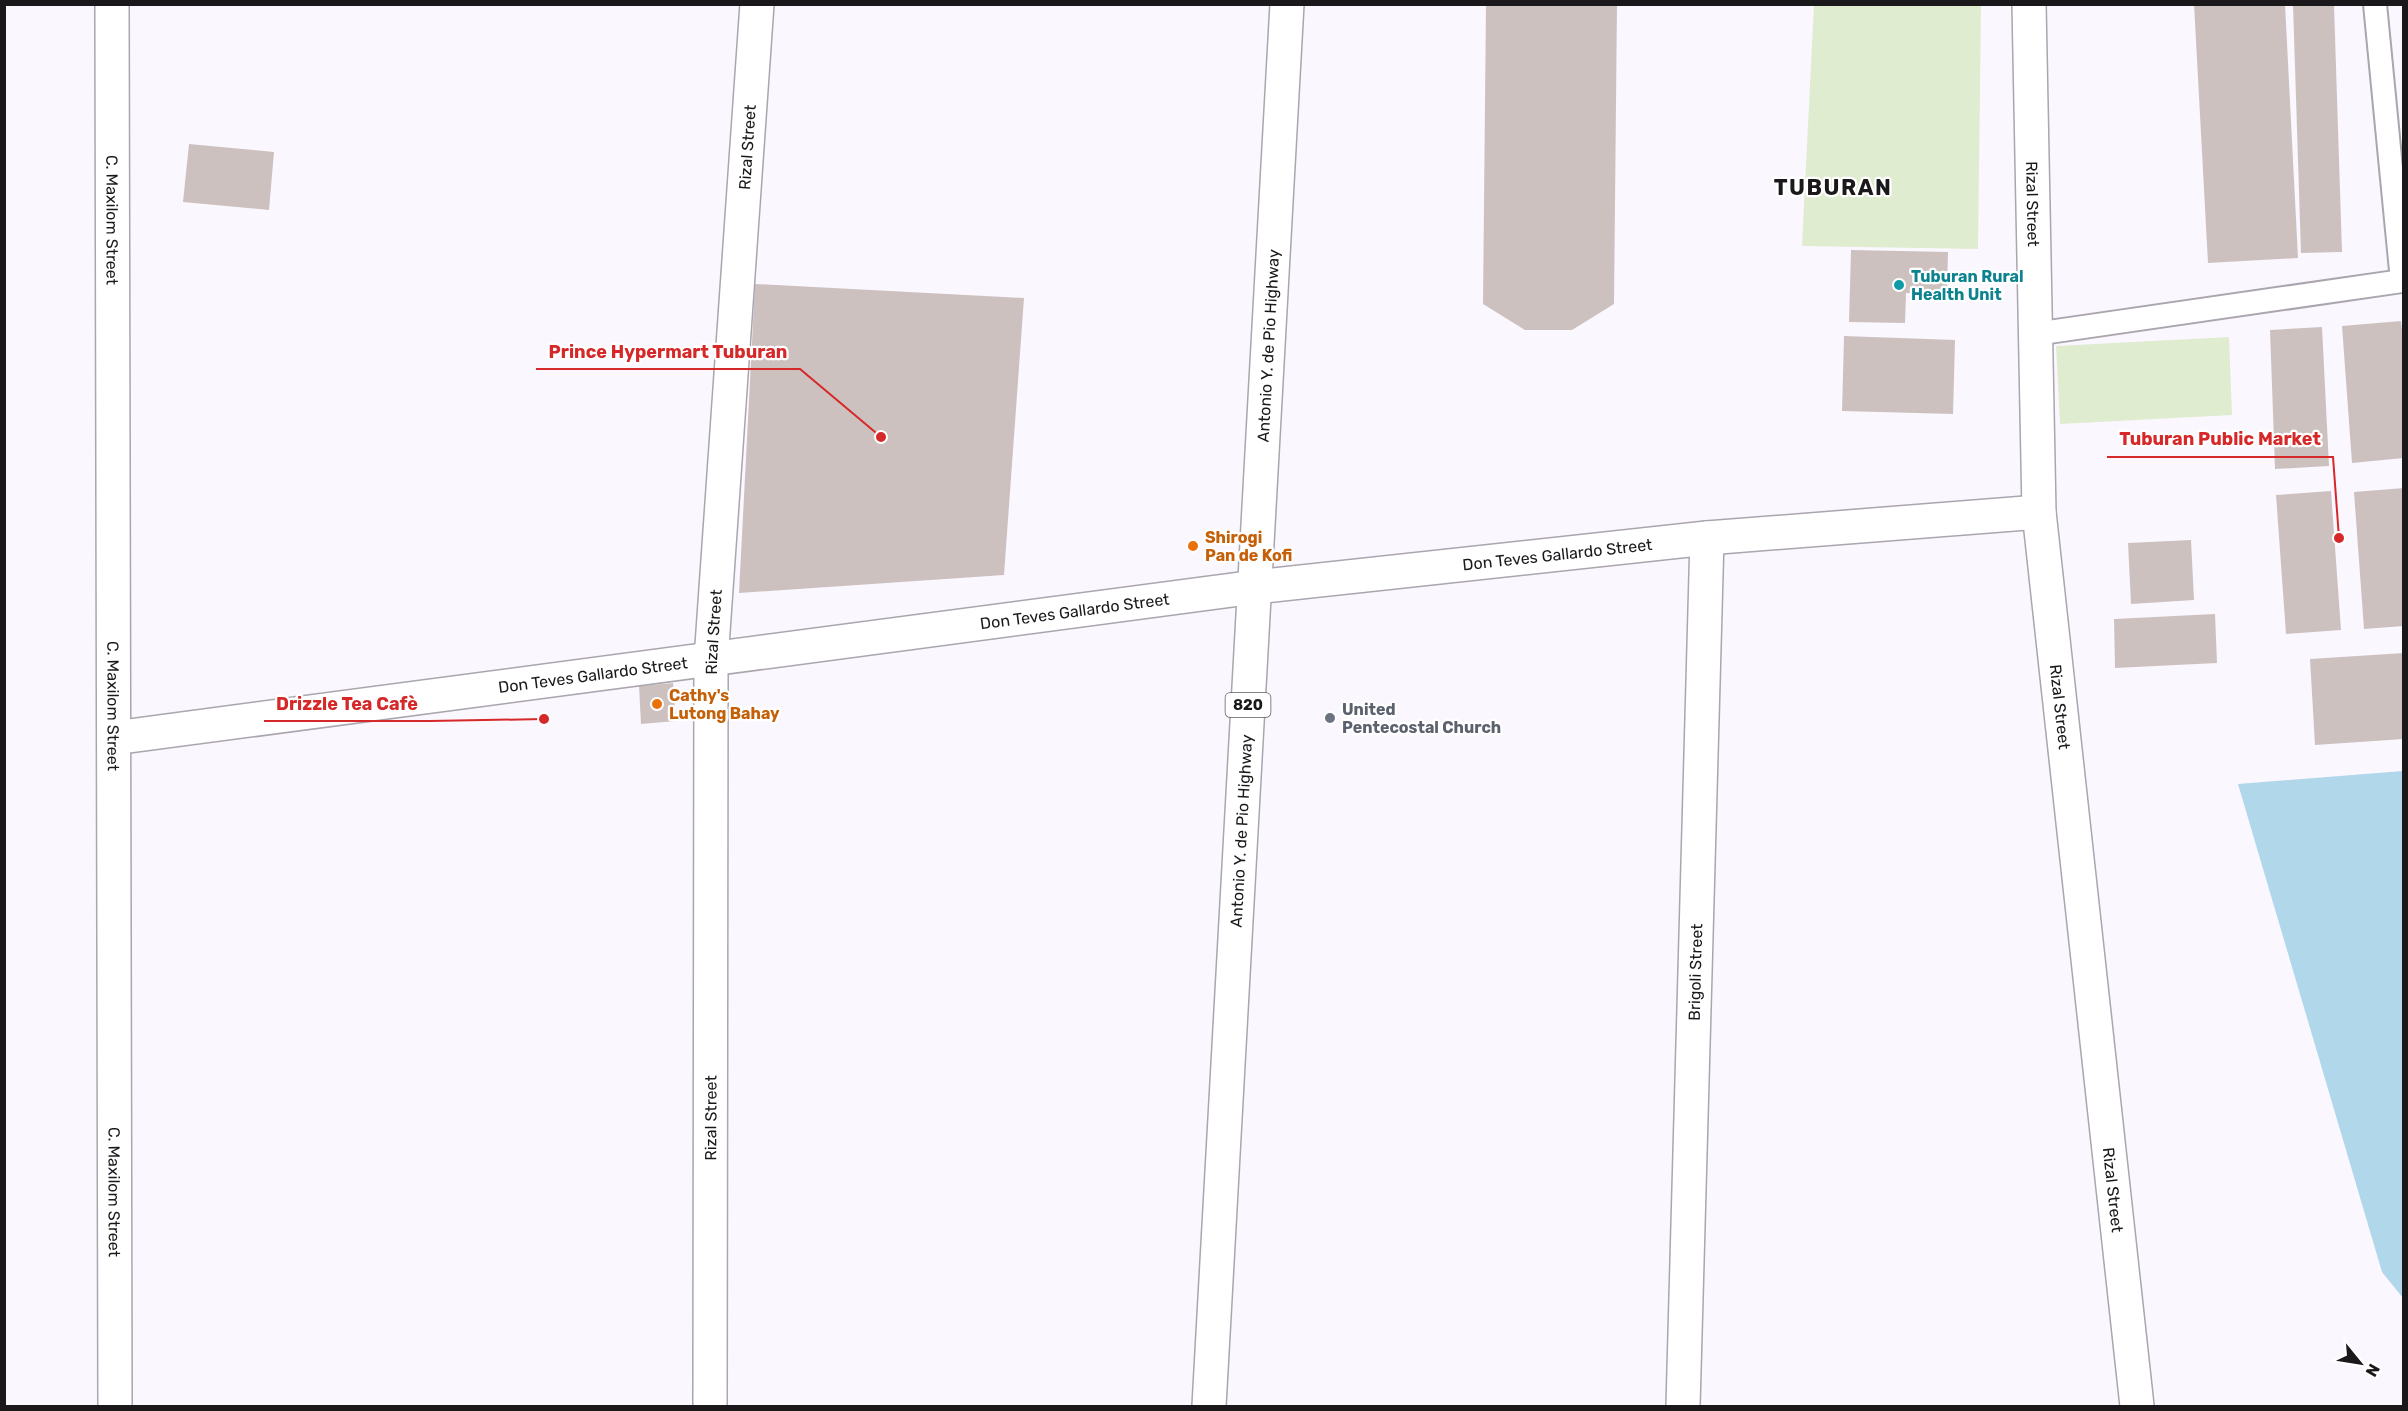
<svg xmlns="http://www.w3.org/2000/svg" width="2408" height="1411" font-family="Rubik,sans-serif">
	<style>
		.green { fill: #e0ecd0 }
		.water { fill: #b1d7eb }
		.building { fill: #cdc1c0 }
		.lines { fill: none; stroke-linecap: round; stroke-linejoin: round }
		.lane-casing { stroke: #aaa5ae; stroke-width: 26 }
		.street-casing { stroke: #aaa5ae; stroke-width: 36 }
		.highway-casing { stroke: #aaa5ae; stroke-width: 36 }
		.lane { stroke: #fff; stroke-width: 22 }
		.street { stroke: #fff; stroke-width: 33 }
		.highway { stroke: #fff; stroke-width: 33 }
		.culture-dot { fill: #0f9aa8; stroke: #fff; stroke-width: 2 }
		.food-dot { fill: #e8710a; stroke: #fff; stroke-width: 2 }
		.worship-dot { fill: #6b7280; stroke: #fff; stroke-width: 2 }
		.labels { text-anchor: middle; stroke-width: 4.5; stroke-linejoin: round; paint-order: stroke }
		.shield { fill: #fff; stroke: #5f5d5f; stroke-width: 1.5 }
		.shield-label { font-size: 15px; font-weight: bold; fill: #1a181b }
		.street-label { font-size: 16px; fill: #1a181b; stroke: #fff }
		.culture-label { font-size: 16px; font-weight: bold; fill: #0d838f; stroke: #fff; text-anchor: start }
		.food-label { font-size: 16px; font-weight: bold; fill: #c56008; stroke: #fff; text-anchor: start }
		.worship-label { font-size: 16px; font-weight: bold; fill: #5b616d; stroke: #fff; text-anchor: start }
		.district-label { font-size: 22px; font-weight: bold; letter-spacing: 1.5px; fill: #1a181b; stroke: #fff }
		.leader { fill: none; stroke: #d62828; stroke-width: 2 }
		.callout-dot { fill: #d62828; stroke: #fff; stroke-width: 2 }
		.callout-label { font-size: 18px; text-anchor: middle; font-weight: bold; fill: #d62828; stroke: #fff; stroke-width: 4.5; stroke-linejoin: round; paint-order: stroke }
	</style>
	<rect width="100%" height="100%" fill="#fbf7ff"/>
	<g class="green">
		<polygon points="1814,5 1981,5 1978,249 1802,246"/>
		<polygon points="2229,337 2232,415 2060,424 2056,346"/>
	</g>
	<polygon class="water" points="2403,771 2404,771 2403,1298 2382,1272 2238,784"/>
	<g class="building">
		<polygon points="1486,4 1617,4 1614,304 1572,330 1525,330 1483,304"/>
		<polygon points="2194,4 2285,4 2298,258 2208,263"/>
		<polygon points="2293,5 2334,5 2342,252 2301,253"/>
		<polygon points="189,144 274,152 269,210 183,202"/>
		<polygon points="1851,250 1948,252 1947,295 1906,293 1905,323 1849,322"/>
		<polygon points="755,284 1024,298 1004,575 739,593"/>
		<polygon points="2401,321 2404,349 2404,458 2352,463 2342,326"/>
		<polygon points="2322,327 2329,466 2275,469 2270,330"/>
		<polygon points="1844,336 1955,340 1953,414 1842,411"/>
		<polygon points="2404,488 2404,626 2364,629 2354,492"/>
		<polygon points="2331,491 2341,630 2286,634 2276,495"/>
		<polygon points="2191,540 2194,600 2131,604 2128,543"/>
		<polygon points="2215,614 2217,663 2115,668 2114,619"/>
		<polygon points="2404,653 2404,739 2315,745 2310,659"/>
		<polygon points="673,683 676,721 641,724 639,686"/>
	</g>
	<g class="lines">
		<defs>
			<polyline id="lane" points="2035,334 2402,281 2375,4"/>
			<g id="street">
				<path id="s1" d="M 112,4 L 115,1406"/>
				<path id="s2" d="M 2029,4 L 2039,512 L 2137,1406"/>
				<path id="s3" d="M 114,738 L 1255,587 L 1707,538 L 2039,512"/>
				<path id="s4" d="M 710,1406 L 711,660 L 757,4"/>
				<path id="s5" d="M 1683,1406 L 1707,538"/>
			</g>
			<g id="highway">
				<path id="s6" d="M 1209,1406 L 1287,4"/>
			</g>
		</defs>
		<use href="#lane" class="lane-casing"/>
		<use href="#street" class="street-casing"/>
		<use href="#highway" class="highway-casing"/>
		<use href="#lane" class="lane"/>
		<use href="#street" class="street"/>
		<use href="#highway" class="highway"/>
	</g>
	<circle class="culture-dot" cx="1899" cy="285" r="6"/>
	<g class="food-dot">
		<circle cx="1193" cy="546" r="6"/>
		<circle cx="657" cy="704" r="6"/>
	</g>
	<circle class="worship-dot" cx="1330" cy="718" r="6"/>
	<g class="labels">
		<rect class="shield" x="1225.5" y="693" width="45" height="24" rx="4.5"/>
		<g class="shield-label">
			<text x="1248" y="710">820</text>
		</g>
		<g class="street-label">
			<text dy="6" stroke="none"><textPath href="#s4" startOffset="1260">Rizal Street</textPath></text>
			<text dy="6" stroke="none"><textPath href="#s2" startOffset="200">Rizal Street</textPath></text>
			<text dy="6" stroke="none"><textPath href="#s1" startOffset="216">C. Maxilom Street</textPath></text>
			<text dy="6" stroke="none"><textPath href="#s6" startOffset="1062">Antonio Y. de Pio Highway</textPath></text>
			<text dy="6" stroke="none"><textPath href="#s3" startOffset="1455">Don Teves Gallardo Street</textPath></text>
			<text dy="6" stroke="none"><textPath href="#s3" startOffset="969">Don Teves Gallardo Street</textPath></text>
			<text dy="6" stroke="none"><textPath href="#s4" startOffset="774">Rizal Street</textPath></text>
			<text dy="6" stroke="none"><textPath href="#s3" startOffset="483">Don Teves Gallardo Street</textPath></text>
			<text dy="6" stroke="none"><textPath href="#s1" startOffset="702">C. Maxilom Street</textPath></text>
			<text dy="6" stroke="none"><textPath href="#s2" startOffset="704">Rizal Street</textPath></text>
			<text dy="6" stroke="none"><textPath href="#s6" startOffset="576">Antonio Y. de Pio Highway</textPath></text>
			<text dy="6" stroke="none"><textPath href="#s5" startOffset="434">Brigoli Street</textPath></text>
			<text dy="6" stroke="none"><textPath href="#s4" startOffset="288">Rizal Street</textPath></text>
			<text dy="6" stroke="none"><textPath href="#s2" startOffset="1190">Rizal Street</textPath></text>
			<text dy="6" stroke="none"><textPath href="#s1" startOffset="1188">C. Maxilom Street</textPath></text>
		</g>
		<g class="culture-label">
			<text x="1911" y="282">Tuburan Rural<tspan x="1911" dy="18">Health Unit</tspan></text>
		</g>
		<g class="food-label">
			<text x="1205" y="543">Shirogi<tspan x="1205" dy="18">Pan de Kofi</tspan></text>
			<text x="669" y="701">Cathy's<tspan x="669" dy="18">Lutong Bahay</tspan></text>
		</g>
		<g class="worship-label">
			<text x="1342" y="715">United<tspan x="1342" dy="18">Pentecostal Church</tspan></text>
		</g>
		<g class="district-label">
			<text x="1833" y="195">TUBURAN</text>
		</g>
	</g>
	<path class="leader" d="M881 437L800 369H536M2339 538L2333 457H2107M544 719L430 721H264"/>
	<g class="callout-dot">
		<circle cx="881" cy="437" r="6"/>
		<circle cx="2339" cy="538" r="6"/>
		<circle cx="544" cy="719" r="6"/>
	</g>
	<g class="callout-label">
		<text x="668" y="358">Prince Hypermart Tuburan</text>
		<text x="2220" y="445">Tuburan Public Market</text>
		<text x="347" y="710">Drizzle Tea Cafè</text>
	</g>
	<rect width="2408" height="1411" fill="none" stroke="#1a181b" stroke-width="12"/>
	<g transform="translate(2360 1363) rotate(120)" stroke="#ffffff" stroke-width="4.5" paint-order="stroke">
	<path d="M0-4.5L10 22L0 15L-10 22Z" fill="#1a181b"/>
	<text y="-9" font-size="16" font-weight="bold" text-anchor="middle" fill="#1a181b">N</text>
	</g>
</svg>
